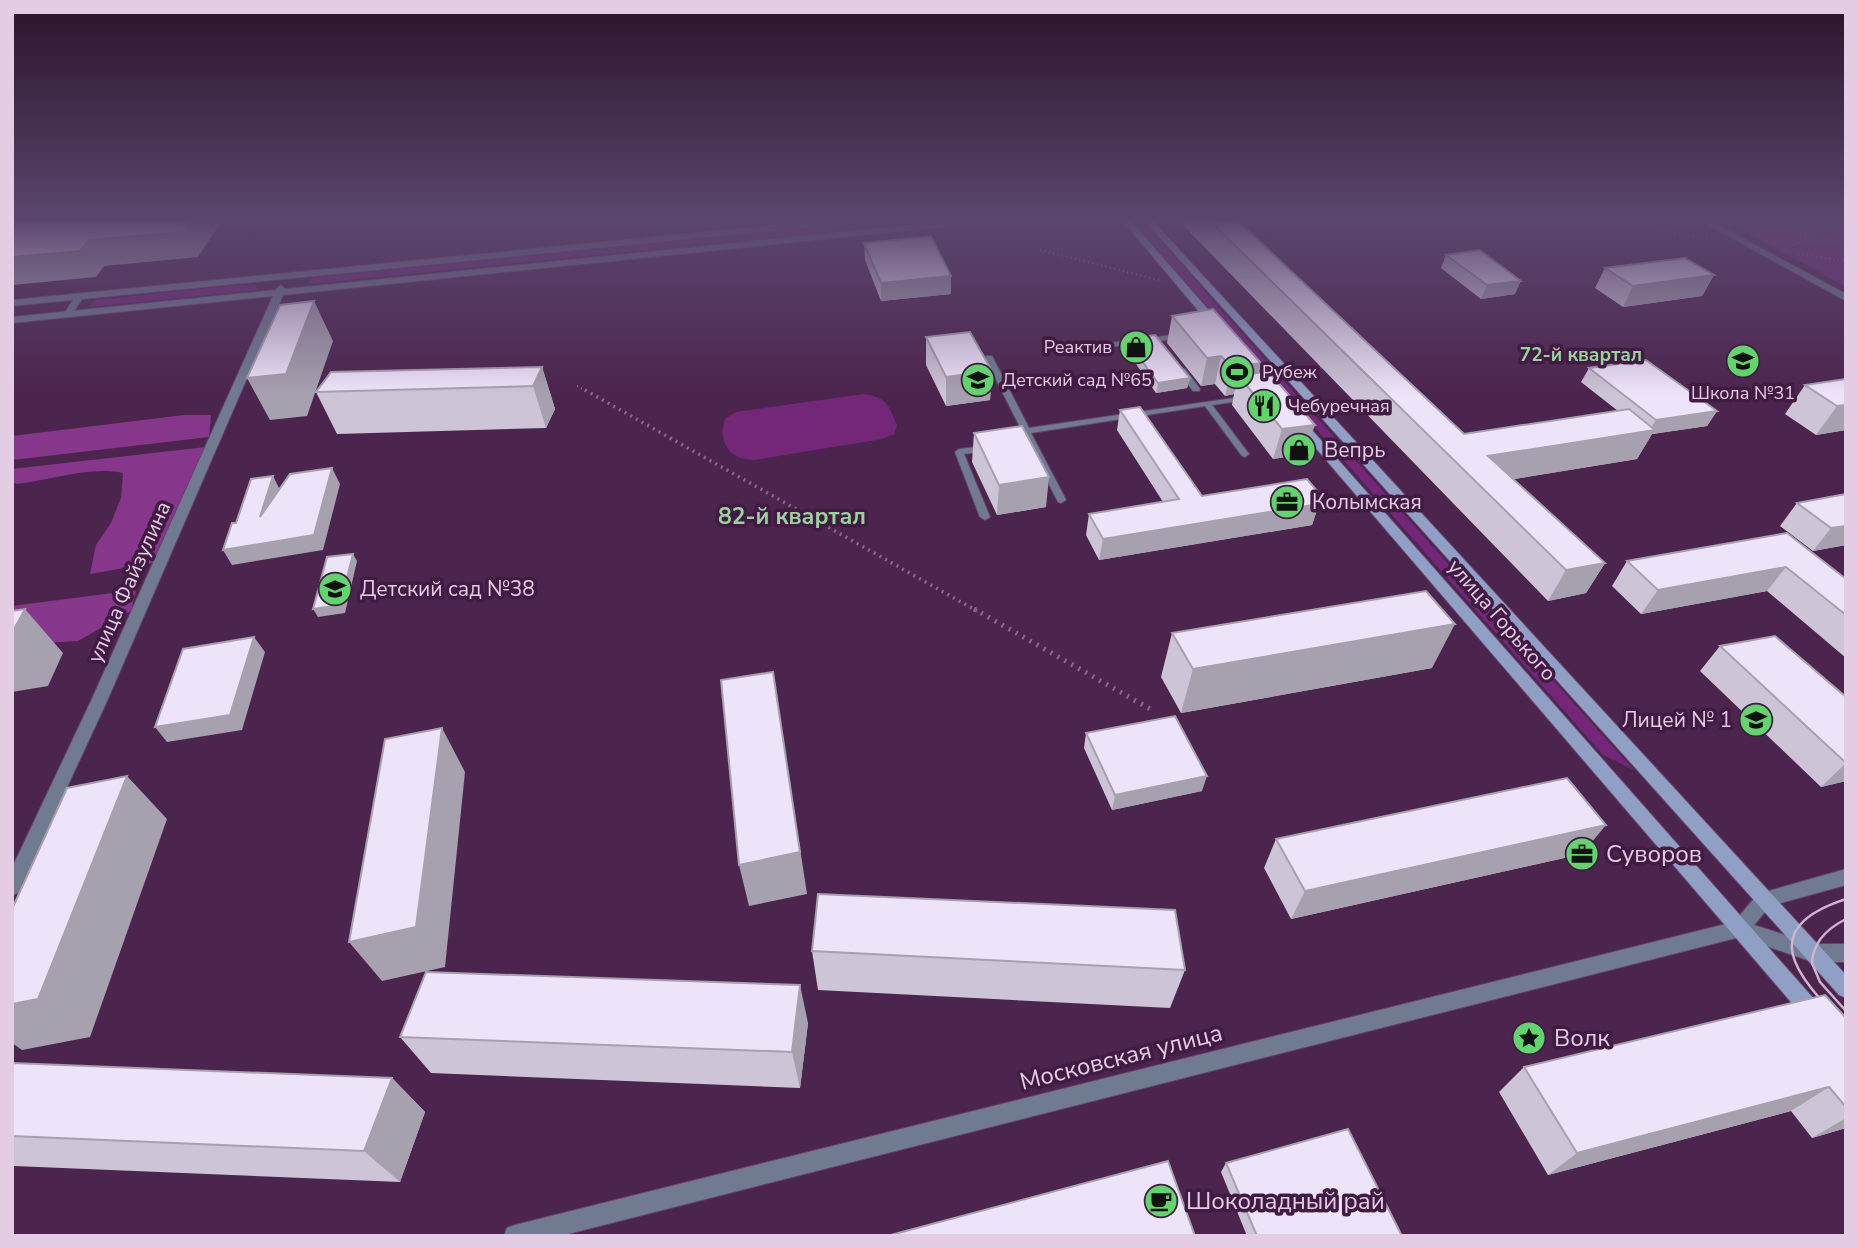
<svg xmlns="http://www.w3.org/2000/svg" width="1858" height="1248" font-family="'Nunito Sans',sans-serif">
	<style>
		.green { fill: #742779 }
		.forest { fill: #86368b }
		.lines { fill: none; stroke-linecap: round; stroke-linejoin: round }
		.service-casing { stroke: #674369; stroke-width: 2 }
		.minor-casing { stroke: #674369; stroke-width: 2 }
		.secondary-casing { stroke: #674369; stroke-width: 2 }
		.path-far2 { stroke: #89688b; stroke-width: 2.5; stroke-dasharray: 1 3.5; stroke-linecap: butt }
		.path-far1 { stroke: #89688b; stroke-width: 3.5; stroke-dasharray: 2 4.5; stroke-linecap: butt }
		.path { stroke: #89688b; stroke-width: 5; stroke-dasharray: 2 6; stroke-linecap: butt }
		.service { fill: #707b92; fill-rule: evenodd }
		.minor { fill: #707b92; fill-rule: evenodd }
		.secondary { fill: #90a0c5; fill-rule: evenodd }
		.tram { stroke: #ceb4ce; stroke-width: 2.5 }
		.wall { fill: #cdc4d7 }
		.shaded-wall { fill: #a7a0af }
		.building { fill: #eee4fa; stroke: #a7a0af; stroke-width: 2 }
		.labels { text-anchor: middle; stroke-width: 7; stroke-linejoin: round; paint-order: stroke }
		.far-poi-label { font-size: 18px; fill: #e4cce4; stroke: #411b43; text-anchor: start }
		.far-neighbourhood-label { font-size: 19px; font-weight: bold; fill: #98d39a; stroke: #411b43 }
		.poi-label { font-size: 21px; fill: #e4cce4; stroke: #411b43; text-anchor: start }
		.street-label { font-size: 21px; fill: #e4cce4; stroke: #411b43 }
		.neighbourhood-label { font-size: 23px; font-weight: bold; fill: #98d39a; stroke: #411b43 }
		.near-poi-label { font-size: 24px; fill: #e4cce4; stroke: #411b43; text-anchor: start }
		.near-street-label { font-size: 24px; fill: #e4cce4; stroke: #411b43 }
	</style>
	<rect width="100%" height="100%" fill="#4c254e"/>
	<g class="green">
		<polygon points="1131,220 1142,220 1276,372 1266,373"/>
		<polygon points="1724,220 1846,220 1846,287"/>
		<polygon points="830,226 832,231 308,284 311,278"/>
		<polygon points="239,285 256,286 258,290 89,307 94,300"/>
		<polygon points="1283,380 1634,770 1603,755 1274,381"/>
		<path d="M 864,394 C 888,398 888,405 897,425 L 894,434 L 882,439 L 755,460 C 731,460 717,444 725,419 L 736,412 Z"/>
	</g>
	<g class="forest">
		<polygon points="184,415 211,415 209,437 12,460 12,436"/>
		<path d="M 206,447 L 153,563 L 90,574 L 96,545 L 111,523 L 121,498 L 123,473 C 91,466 51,480 17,484 L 12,482 L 12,469 Z"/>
		<polygon points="136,590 131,611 78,641 12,645 12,606"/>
	</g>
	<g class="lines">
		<defs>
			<g id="service">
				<polygon points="77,294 84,296 71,316 65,316 64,314"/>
				<polygon points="1180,334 1183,334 1183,338 1101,348 1097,346 1101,344"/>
				<polygon points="986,356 992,356 993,358 1029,428 1247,396 1247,400 1212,405 1249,454 1245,457 1242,456 1205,406 1031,433 1066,500 1061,503 1058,502 985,358"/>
				<polygon points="1179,369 1185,369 1200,389 1199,391 1193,391 1178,371"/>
				<polygon points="985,446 988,447 988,451 964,454 990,517 985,520 980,517 955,452 959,449"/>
			</g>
			<g id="minor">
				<polygon points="828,220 854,220 850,223 12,306 12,300"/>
				<polygon points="960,220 985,220 981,223 283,295 107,701 18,893 12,895 12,868 91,701 273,296 12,323 12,317 275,290 281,285 285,289"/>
				<polygon points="1699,220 1709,220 1846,294 1846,301"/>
				<polygon points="1846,869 1846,885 1770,906 1754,925 1813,944 1846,944 1846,962 1813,962 1740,937 560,1236 504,1236 507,1228 515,1225 1734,922 1758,894"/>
			</g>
			<g id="secondary">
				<polygon points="1122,220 1130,220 1220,323 1220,327 1212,327"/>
				<polygon points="1144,220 1152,220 1846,975 1846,998 1839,995"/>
				<polygon points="1300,420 1304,421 1822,1008 1825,1015 1822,1022 1815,1024 1808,1022 1296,425 1296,421"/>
			</g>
		</defs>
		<use href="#service" class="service-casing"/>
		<use href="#minor" class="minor-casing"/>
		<use href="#secondary" class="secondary-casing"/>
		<g class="path-far2">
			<polyline points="1757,220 1846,244"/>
			<polyline points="1778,223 1846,230"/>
			<polyline points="1635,226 1707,239"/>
			<polyline points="427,227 433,220"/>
			<polyline points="625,227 653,220"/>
			<polyline points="1040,250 1159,280"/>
			<polyline points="1785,250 1823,227 1846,221"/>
			<polyline points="1798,254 1846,261"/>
			<polyline points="1307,369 1326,367"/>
			<polyline points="577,386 588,392"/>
		</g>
		<polyline class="path-far1" points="585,390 977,611"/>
		<polyline class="path" points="974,609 1152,710"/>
		<use href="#service" class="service"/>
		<use href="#minor" class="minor"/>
		<use href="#secondary" class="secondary"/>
		<g class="tram">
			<path d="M 1846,899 C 1750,930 1802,980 1846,1027"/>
			<path d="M 1846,919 C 1828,928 1813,942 1812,963 L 1820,982 L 1846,1011"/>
		</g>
	</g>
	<g class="wall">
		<polygon points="1186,220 1237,220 1464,434 1618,411 1581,382 1589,368 1717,411 1707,426 1652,434 1637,459 1513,479 1605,563 1586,593 1548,601 1184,226"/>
		<polygon points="864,243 951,294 881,301 865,260"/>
		<polygon points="1446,255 1515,294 1481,299 1441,268"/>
		<polygon points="1605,268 1714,275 1702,296 1623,307 1595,288"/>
		<polygon points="1172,316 1261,363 1259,373 1305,454 1273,459 1232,405 1234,394 1225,396 1215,384 1201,386 1167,343"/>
		<polygon points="926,337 992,371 990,400 946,406 926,365"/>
		<polygon points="1126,339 1190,378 1187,388 1156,393 1125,348"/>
		<polygon points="542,367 555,409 546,428 337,434 316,392"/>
		<polygon points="1846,379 1846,430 1816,435 1785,414 1805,385"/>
		<polygon points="1120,410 1202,496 1319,504 1312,525 1099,560 1086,535 1089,514 1163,502 1117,430"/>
		<polygon points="974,433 1046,507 997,515 972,462"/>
		<polygon points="1846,494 1846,545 1813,551 1780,526 1797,503"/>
		<polygon points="1787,533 1846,579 1846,658 1767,591 1641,614 1612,586 1627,561"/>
		<polygon points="1172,633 1432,668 1181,713 1161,677"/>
		<polygon points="1720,646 1846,697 1846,781 1821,787 1700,671"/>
		<polygon points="1086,733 1202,791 1112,810 1084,748"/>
		<polygon points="1276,839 1582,854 1291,919 1264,868"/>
		<polygon points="812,951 1185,970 1170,1008 818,990"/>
		<polygon points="1846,1018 1846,1128 1812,1138 1791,1111 1548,1175 1499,1092 1524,1067"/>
		<polygon points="808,1023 800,1088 431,1073 400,1037"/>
		<polygon points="12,1063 392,1078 425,1112 400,1182 14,1166 12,1165"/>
		<polygon points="1226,1163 1402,1236 1247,1236 1221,1172"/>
	</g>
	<g class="shaded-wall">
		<polygon points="193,220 216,220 219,225 198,257 104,266 96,277 12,285 12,257 89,240"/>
		<polygon points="1714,275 1702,296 1623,307 1633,286"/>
		<polygon points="951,276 951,294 881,301 881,283"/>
		<polygon points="1521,281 1515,294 1481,299 1487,285"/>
		<polygon points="314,301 333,341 307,416 270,420 247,378"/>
		<polygon points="1221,356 1215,384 1201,386 1207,358"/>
		<polygon points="1261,363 1254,391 1239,376 1234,394 1225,396 1232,367"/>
		<polygon points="542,367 555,409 546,428 533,386"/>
		<polygon points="992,371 990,400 946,406 946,377"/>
		<polygon points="1190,378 1187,388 1156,393 1158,383"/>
		<polygon points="1846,405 1846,430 1816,435 1837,406"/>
		<polygon points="1717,411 1707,426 1652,434 1637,459 1479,485 1488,456 1649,431 1656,420"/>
		<polygon points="1315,425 1305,454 1273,459 1282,429"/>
		<polygon points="332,468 340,484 323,550 232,565 223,550"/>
		<polygon points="273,476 281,492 260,517"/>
		<polygon points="1049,477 1046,507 997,515 999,485"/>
		<polygon points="1319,504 1312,525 1099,560 1103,539"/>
		<polygon points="1846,526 1846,545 1813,551 1831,528"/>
		<polygon points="353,554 357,561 345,613 318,617 313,609"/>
		<polygon points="1605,563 1586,593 1548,601 1566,570"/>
		<polygon points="1786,567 1767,591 1641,614 1658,590"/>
		<polygon points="25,609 63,653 48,686 12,692 12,633"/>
		<polygon points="1455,624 1432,668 1181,713 1193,669"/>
		<polygon points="254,637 265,652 242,730 167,742 155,727"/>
		<polygon points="773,672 807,894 749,906 739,865"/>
		<polygon points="442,728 465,772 445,967 382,981 349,942"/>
		<polygon points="1846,763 1846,781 1821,787"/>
		<polygon points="127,776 167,819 90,1037 22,1050 12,1043 12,1004"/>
		<polygon points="1207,776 1202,791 1112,810 1115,795"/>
		<polygon points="1606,825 1582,854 1291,919 1305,891"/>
		<polygon points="800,985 808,1023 800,1088 792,1052"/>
		<polygon points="392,1078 425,1112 400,1182 364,1151"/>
		<polygon points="1829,1087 1791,1111 1548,1175 1577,1153"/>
		<polygon points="1846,1118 1846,1128 1812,1138"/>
	</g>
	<g class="building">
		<polygon points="12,220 193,220 185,232 89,240 80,251 12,257"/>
		<polygon points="1209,220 1237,220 1464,434 1629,409 1655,430 1488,456 1605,563 1566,570"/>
		<polygon points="931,236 951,276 881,283 864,243"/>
		<polygon points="1480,250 1521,281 1487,285 1446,255"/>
		<polygon points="1685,258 1714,275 1633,286 1605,268"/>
		<polygon points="314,301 286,374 247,378 280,305"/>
		<polygon points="1213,309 1261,363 1232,367 1221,356 1207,358 1172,316"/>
		<polygon points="970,332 992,371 946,377 926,337"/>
		<polygon points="1155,335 1190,378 1158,383 1126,339"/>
		<polygon points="1646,360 1717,411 1656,420 1589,368"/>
		<polygon points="542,367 533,386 316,392 331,372"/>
		<polygon points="1268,371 1315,425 1282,429 1239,376"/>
		<polygon points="1846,379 1846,405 1837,406 1805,385"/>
		<polygon points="1140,407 1202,496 1307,479 1319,493 1319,504 1103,539 1089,514 1179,499 1120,410"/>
		<polygon points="1022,426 1049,477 999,485 974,433"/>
		<polygon points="332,468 314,535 223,550 232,523 236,523 251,479 273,476 260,517 290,474"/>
		<polygon points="1846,494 1846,526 1831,528 1797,503"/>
		<polygon points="1787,533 1846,579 1846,615 1786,567 1658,590 1627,561"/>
		<polygon points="353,554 340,605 313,609 327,557"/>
		<polygon points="1426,591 1455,624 1193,669 1172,633"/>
		<polygon points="25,609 12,633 12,611"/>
		<polygon points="1775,636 1846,697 1846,763 1720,646"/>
		<polygon points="254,637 230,715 155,727 183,649"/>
		<polygon points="773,672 800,852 739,865 721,680"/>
		<polygon points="1175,716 1207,776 1115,795 1086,733"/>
		<polygon points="442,728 416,927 349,942 385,739"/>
		<polygon points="127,776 38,999 12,1004 12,909 67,788"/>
		<polygon points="1567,778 1606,825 1305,891 1276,839"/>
		<polygon points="818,894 1175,910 1185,970 812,951"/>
		<polygon points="426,972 800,985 792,1052 400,1037"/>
		<polygon points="1825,995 1846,1018 1846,1107 1829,1087 1577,1153 1524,1067"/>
		<polygon points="12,1063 392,1078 364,1151 12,1136"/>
		<polygon points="1348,1129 1402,1236 1257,1236 1226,1163"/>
		<polygon points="1168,1161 1195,1236 887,1236"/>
	</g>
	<linearGradient id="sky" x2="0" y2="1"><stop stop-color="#2a142b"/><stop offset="0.56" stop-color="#5b466e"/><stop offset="1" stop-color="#5b466e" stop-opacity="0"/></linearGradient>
	<rect width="1858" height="394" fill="url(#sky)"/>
	<defs>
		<symbol id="shop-disc" viewBox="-11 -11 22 22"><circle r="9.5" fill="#5fd56b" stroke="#411b43"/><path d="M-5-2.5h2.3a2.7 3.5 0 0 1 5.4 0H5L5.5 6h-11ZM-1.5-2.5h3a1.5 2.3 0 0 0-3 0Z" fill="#111"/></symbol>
		<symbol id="school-disc" viewBox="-11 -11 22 22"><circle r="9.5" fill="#5fd56b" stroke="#411b43"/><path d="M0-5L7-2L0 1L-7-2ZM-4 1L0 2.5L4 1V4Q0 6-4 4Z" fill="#111"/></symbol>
		<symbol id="stadium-disc" viewBox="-11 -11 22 22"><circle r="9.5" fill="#5fd56b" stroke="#411b43"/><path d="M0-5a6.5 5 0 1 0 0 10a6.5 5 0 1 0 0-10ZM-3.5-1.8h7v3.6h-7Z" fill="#111"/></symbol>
		<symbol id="restaurant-disc" viewBox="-11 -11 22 22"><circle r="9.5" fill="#5fd56b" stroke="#411b43"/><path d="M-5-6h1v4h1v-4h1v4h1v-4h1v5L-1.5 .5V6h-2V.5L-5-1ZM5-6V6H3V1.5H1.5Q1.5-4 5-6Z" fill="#111"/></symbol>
		<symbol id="office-disc" viewBox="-11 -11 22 22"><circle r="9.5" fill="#5fd56b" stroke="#411b43"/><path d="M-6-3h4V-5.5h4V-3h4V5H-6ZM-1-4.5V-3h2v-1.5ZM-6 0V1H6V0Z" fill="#111"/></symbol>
		<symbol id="sight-disc" viewBox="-11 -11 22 22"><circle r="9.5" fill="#5fd56b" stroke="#411b43"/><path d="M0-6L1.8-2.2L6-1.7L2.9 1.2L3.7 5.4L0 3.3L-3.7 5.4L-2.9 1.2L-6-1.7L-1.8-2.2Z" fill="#111"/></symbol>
		<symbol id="cafe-disc" viewBox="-11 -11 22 22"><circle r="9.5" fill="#5fd56b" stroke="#411b43"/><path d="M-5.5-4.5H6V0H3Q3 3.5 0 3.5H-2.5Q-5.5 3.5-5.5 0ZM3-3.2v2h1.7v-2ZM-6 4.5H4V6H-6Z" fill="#111"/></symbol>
	</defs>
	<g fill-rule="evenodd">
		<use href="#shop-disc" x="1117" y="328" width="38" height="38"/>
		<use href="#school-disc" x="1724" y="342" width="38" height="38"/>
		<use href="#stadium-disc" x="1218" y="353" width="38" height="38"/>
		<use href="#school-disc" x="959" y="361" width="38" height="38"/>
		<use href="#restaurant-disc" x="1245" y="387" width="38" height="38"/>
		<use href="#shop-disc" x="1280" y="431" width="38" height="38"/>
		<use href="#office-disc" x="1268" y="483" width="38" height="38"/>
		<use href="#school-disc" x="316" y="570" width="38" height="38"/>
		<use href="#school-disc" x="1737" y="701" width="38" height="38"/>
		<use href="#office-disc" x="1563" y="835" width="38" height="38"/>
		<use href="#sight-disc" x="1510" y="1019" width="38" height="38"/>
		<use href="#cafe-disc" x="1142" y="1182" width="38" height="38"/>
	</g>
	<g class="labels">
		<g class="far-poi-label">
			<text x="1112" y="353" text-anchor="end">Реактив</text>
			<text x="1262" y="378">Рубеж</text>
			<text x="1002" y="386">Детский сад №65</text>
			<text x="1743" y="399" text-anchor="middle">Школа №31</text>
			<text x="1288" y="412">Чебуречная</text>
		</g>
		<g class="far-neighbourhood-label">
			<text x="1581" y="361">72-й квартал</text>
		</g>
		<g class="poi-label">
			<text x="1324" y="457">Вепрь</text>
			<text x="1312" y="509">Колымская</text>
			<text x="360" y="596">Детский сад №38</text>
			<text x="1732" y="727" text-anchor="end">Лицей № 1</text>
		</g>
		<g class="street-label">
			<text transform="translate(129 582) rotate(-66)" y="7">улица Файзулина</text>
			<text transform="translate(1502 620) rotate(49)" y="7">улица Горького</text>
		</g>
		<g class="neighbourhood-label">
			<text x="792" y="524">82-й квартал</text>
		</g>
		<g class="near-poi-label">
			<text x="1606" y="862">Суворов</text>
			<text x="1554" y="1046">Волк</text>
			<text x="1186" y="1209">Шоколадный рай</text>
		</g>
		<g class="near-street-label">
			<text transform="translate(1121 1057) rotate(-14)" y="8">Московская улица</text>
		</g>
	</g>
	<rect width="1858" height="1248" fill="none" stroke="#e4cce4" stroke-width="28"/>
</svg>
